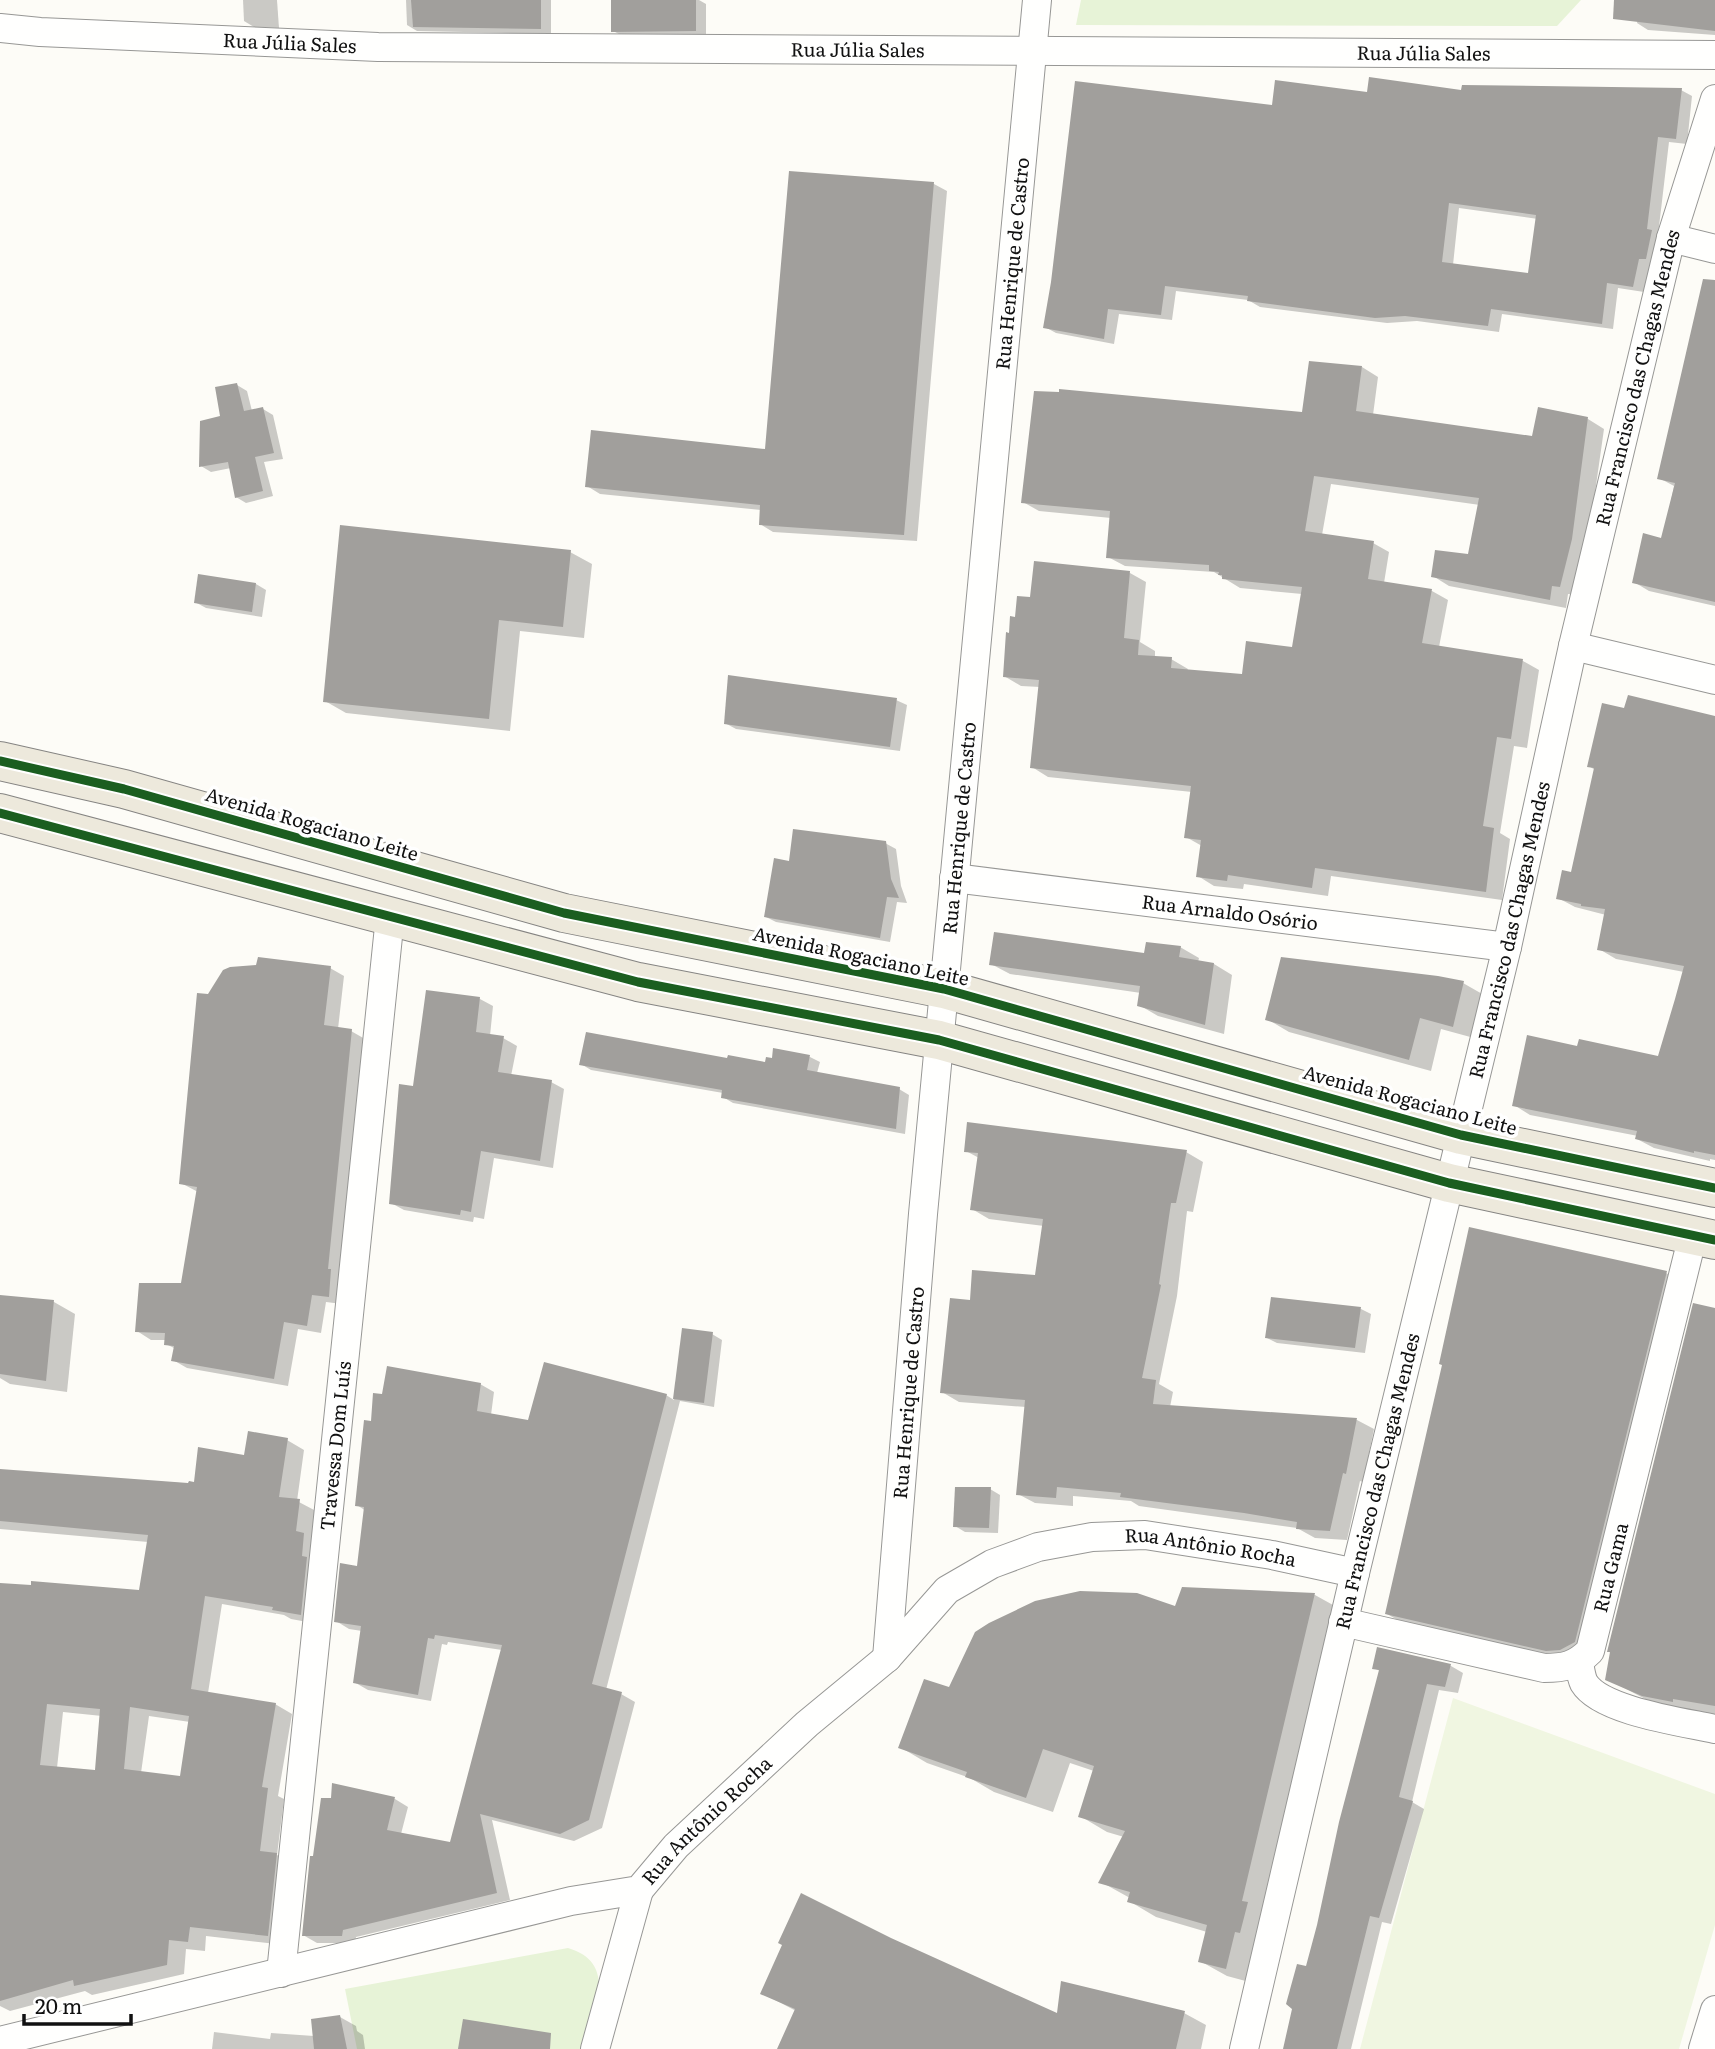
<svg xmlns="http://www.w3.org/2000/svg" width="1715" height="2049" font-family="Literata,serif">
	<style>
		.green { fill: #e7f3d7 }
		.pitch { fill: #f0f6e1 }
		.shadow { fill: #0003; fill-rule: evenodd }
		.building { fill: #a19f9c; fill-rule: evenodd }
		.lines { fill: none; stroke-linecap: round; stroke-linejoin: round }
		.minor-casing { stroke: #979795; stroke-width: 30 }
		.primary-casing { stroke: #858482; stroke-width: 40 }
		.minor { stroke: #fffffe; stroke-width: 28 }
		.primary { stroke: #ede9dc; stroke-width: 38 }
		.cycleway-casing { stroke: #fff; stroke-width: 13 }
		.cycleway { stroke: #1b5e20; stroke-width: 9 }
		.labels { text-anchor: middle; stroke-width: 7; stroke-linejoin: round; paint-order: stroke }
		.street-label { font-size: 19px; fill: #111; stroke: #fff }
	</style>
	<rect width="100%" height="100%" fill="#fdfcf7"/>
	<g class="green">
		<polygon points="1081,0 1581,0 1557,26 1076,25"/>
		<path d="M 568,1948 C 619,1963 594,2012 585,2049 L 357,2049 L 345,1989 Z"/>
	</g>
	<polygon class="pitch" points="1453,1698 1715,1794 1715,1925 1679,2049 1360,2049"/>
	<g class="shadow">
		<polygon points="243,0 277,0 279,28 254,27 244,21"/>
		<polygon points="406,0 551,0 551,34 417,31 407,25"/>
		<polygon points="613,0 699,0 706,4 706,36 623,36 613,31"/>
		<polygon points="1638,0 1715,0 1715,35 1648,30 1637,23 1641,1"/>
		<path d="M 1681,90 L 1692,96 L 1687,144 L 1669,142 L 1658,235 L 1657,264 L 1650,264 L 1644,292 L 1618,288 L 1613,329 L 1502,314 L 1499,332 L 1417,321 L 1387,323 L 1260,307 L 1248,300 L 1176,291 L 1172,320 L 1119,314 L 1114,344 L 1056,333 L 1045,327 L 1274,107 L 1369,94 ZM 1459,208 L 1538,219 L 1530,275 L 1453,265 Z"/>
		<polygon points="791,173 934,184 947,191 917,541 773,532 760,524 761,510 600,494 587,486 766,451"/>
		<polygon points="1715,290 1715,606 1649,591 1634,582 1663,540 1674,486 1659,478"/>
		<polygon points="1362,367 1378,377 1373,415 1533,438 1588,419 1604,429 1587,549 1577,595 1568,594 1566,608 1449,586 1433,576 1469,556 1480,505 1331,484 1322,535 1373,543 1389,552 1384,583 1432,591 1448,600 1439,647 1523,661 1539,670 1527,748 1514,746 1500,833 1510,839 1502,900 1331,876 1328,896 1244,884 1243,889 1214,886 1198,876 1202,846 1186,837 1192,792 1048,777 1032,767 1040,687 1021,686 1004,676 1010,635 1016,619 1032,599 1130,573 1146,582 1140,642 1155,651 1155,658 1171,659 1188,669 1187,671 1244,676 1294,649 1302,594 1240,588 1214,572 1125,566 1108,557 1111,518 1039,511 1023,502 1303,414"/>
		<polygon points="237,385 247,391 252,411 263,409 273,415 283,459 264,462 273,496 246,503 236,497 231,468 211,472 201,466"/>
		<polygon points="570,552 592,564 584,638 520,631 510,731 346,713 325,701"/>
		<polygon points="256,584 266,590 262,617 206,608 195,602"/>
		<polygon points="896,700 907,705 900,751 736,729 725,723"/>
		<polygon points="1626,710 1715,718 1715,1160 1710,1159 1710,1161 1654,1148 1637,1139 1638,1136 1530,1115 1514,1105 1579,1048 1660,1058 1684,972 1616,959 1599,949 1606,915 1575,907 1558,898 1572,874 1595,770 1589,766"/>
		<polygon points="885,843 896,849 901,886 907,903 897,902 890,942 776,922 766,917 791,863"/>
		<polygon points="1180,947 1199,958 1198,962 1214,964 1232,975 1224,1034 1158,1016 1139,1005 1141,993 1010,974 991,964 1146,955"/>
		<polygon points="330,968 344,976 338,1029 351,1031 365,1039 342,1304 326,1302 321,1333 298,1329 288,1386 187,1368 173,1360 176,1349 166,1344 166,1340 151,1340 137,1331 183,1284 198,1192 181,1183 209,996"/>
		<polygon points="1463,983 1484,995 1474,1038 1441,1029 1431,1071 1289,1032 1267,1019"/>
		<polygon points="427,992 480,999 493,1006 490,1036 503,1038 517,1046 511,1076 551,1082 564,1089 553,1168 494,1158 484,1219 474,1217 473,1222 404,1210 391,1203 414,1088"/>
		<polygon points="810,1057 820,1062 817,1073 899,1089 909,1095 905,1134 733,1103 723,1097 723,1093 591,1070 581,1064 729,1060 766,1064"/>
		<polygon points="966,1151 1186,1152 1203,1162 1193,1212 1187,1211 1177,1296 1159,1384 1173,1392 1170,1407 1357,1420 1374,1429 1363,1482 1360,1481 1347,1540 1315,1538 1297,1528 1139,1506 1131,1501 1073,1496 1073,1506 1035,1503 1018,1494 1026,1407 959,1402 942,1392 972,1302 1037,1277 1044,1226 989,1219 972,1209 979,1158"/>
		<polygon points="1666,1273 1682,1282 1580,1658 1563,1660 1403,1623 1387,1614"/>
		<polygon points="0,1297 54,1302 75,1314 67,1392 10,1384 0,1378"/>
		<polygon points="1361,1309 1371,1314 1365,1353 1277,1343 1267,1338"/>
		<polygon points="1715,1310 1715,1715 1651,1702 1607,1679 1612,1653 1609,1652"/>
		<polygon points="684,1330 712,1334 722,1340 714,1407 680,1401 606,1690 621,1694 635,1702 602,1828 574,1841 492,1820 510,1900 356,1937 355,1943 317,1943 303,1935 315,1858 332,1799 334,1786 395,1799 408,1807 401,1834 451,1844 502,1650 448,1642 447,1645 442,1644 431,1701 368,1690 354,1682 362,1631 349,1629 336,1621 358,1568 366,1511 357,1505 372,1423 383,1396 480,1384 494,1392 491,1415 529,1422 666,1395 674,1400"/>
		<path d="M 287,1440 L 304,1450 L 297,1501 L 316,1511 L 318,1624 L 291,1619 L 284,1615 L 222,1604 L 208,1693 L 275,1704 L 292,1714 L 278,1796 L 284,1799 L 277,1855 L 293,1864 L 285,1945 L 206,1936 L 205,1951 L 186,1949 L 184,1974 L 92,1995 L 85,1991 L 10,2011 L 0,2006 L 0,1585 L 141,1592 L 148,1542 L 0,1529 L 0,1471 L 195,1484 L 246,1457 ZM 63,1712 L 102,1716 L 97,1772 L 57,1768 ZM 149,1716 L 190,1722 L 181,1778 L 141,1773 Z"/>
		<polygon points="990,1489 1000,1495 998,1533 965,1532 955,1526"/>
		<polygon points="1183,1589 1315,1595 1342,1610 1253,1983 1227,1976 1200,1961 1207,1932 1156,1917 1129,1901 1130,1898 1101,1882 1124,1837 1107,1832 1080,1816 1094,1771 1070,1763 1053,1812 994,1792 970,1778 927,1763 900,1747 949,1689 1176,1609"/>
		<polygon points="1379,1649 1451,1666 1463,1673 1458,1693 1439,1690 1412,1802 1424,1809 1391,1924 1382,1922 1351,2049 1285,2049 1308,1969 1380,1671 1374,1668"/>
		<polygon points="890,1940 1058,2016 1184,2013 1206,2025 1201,2049 779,2049 796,2011 762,1993"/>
		<polygon points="340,2017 356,2026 357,2031 363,2035 365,2049 212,2049 214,2032 270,2039 271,2033 314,2036"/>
	</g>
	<g class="building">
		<polygon points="411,0 541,0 541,29 413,27"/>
		<polygon points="611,0 696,0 696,31 611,32"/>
		<polygon points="1614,0 1715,0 1715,31 1613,19"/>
		<path d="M 1369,77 L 1461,90 L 1462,85 L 1682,88 L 1676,139 L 1658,137 L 1647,229 L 1652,230 L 1646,259 L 1639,259 L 1633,287 L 1607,283 L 1602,324 L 1491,309 L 1488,326 L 1405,316 L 1375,318 L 1247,301 L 1248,296 L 1165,286 L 1161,315 L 1108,309 L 1104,339 L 1043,328 L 1051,282 L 1075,81 L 1272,105 L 1275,80 L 1367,92 ZM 1449,203 L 1536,215 L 1528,273 L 1442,262 Z"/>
		<polygon points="789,171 934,182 904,535 759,525 760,505 585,487 591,430 765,449"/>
		<polygon points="1703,279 1715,280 1715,602 1632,583 1643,533 1661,538 1675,483 1657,479"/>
		<polygon points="1309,361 1362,366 1356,411 1532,436 1538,407 1588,417 1572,539 1560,587 1552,586 1550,600 1431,577 1435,550 1468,554 1479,498 1314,476 1305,531 1374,541 1368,579 1432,589 1422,643 1523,659 1511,739 1497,737 1483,826 1494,828 1486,892 1315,868 1312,888 1228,875 1227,881 1196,877 1201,840 1184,838 1191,786 1030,768 1039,680 1003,677 1006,632 1009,633 1010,616 1015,617 1017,596 1030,597 1034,561 1130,571 1124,638 1139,640 1138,655 1172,657 1171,668 1242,674 1246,641 1292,647 1302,587 1222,579 1222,575 1218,575 1219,572 1209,571 1209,565 1106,558 1110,511 1021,503 1034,391 1059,392 1059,389 1302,412"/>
		<polygon points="237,383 244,411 263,407 274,453 255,457 263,491 235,498 228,462 199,467 200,421 220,416 215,387"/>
		<polygon points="340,525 571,550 563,627 499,620 489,719 323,702"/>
		<polygon points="198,574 256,583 252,612 194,603"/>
		<polygon points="728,675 897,698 890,747 724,724"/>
		<polygon points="1628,695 1715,716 1715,1155 1694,1151 1694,1153 1635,1139 1637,1131 1512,1106 1527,1035 1577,1046 1579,1039 1658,1056 1675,999 1684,966 1597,950 1605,909 1581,906 1581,904 1556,899 1562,870 1571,872 1594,768 1587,767 1602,703 1624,708"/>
		<polygon points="793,829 886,841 891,879 899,898 887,897 880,938 764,917 774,858 789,861"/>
		<polygon points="994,932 1144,953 1146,942 1181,946 1179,957 1214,963 1205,1025 1137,1006 1140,986 989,965"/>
		<polygon points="258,957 331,966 324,1025 352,1029 328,1269 331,1269 329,1297 312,1295 307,1326 284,1322 274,1379 171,1361 174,1346 164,1345 165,1333 135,1332 139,1283 181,1283 197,1187 179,1184 197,993 208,994 223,970 230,967 256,965"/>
		<polygon points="1281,957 1438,976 1464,981 1453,1027 1420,1018 1409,1060 1265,1020"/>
		<polygon points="426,990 480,997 476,1032 504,1036 498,1072 552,1080 540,1161 481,1151 471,1212 461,1210 460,1215 389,1204 399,1084 413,1086"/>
		<polygon points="586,1032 727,1058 728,1055 765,1062 766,1057 772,1058 773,1048 810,1055 807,1070 900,1087 896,1129 721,1098 722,1090 579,1065"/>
		<polygon points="967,1122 1187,1150 1176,1203 1171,1203 1159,1284 1161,1285 1142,1378 1156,1380 1153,1404 1357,1418 1346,1474 1343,1473 1330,1531 1296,1529 1297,1522 1244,1513 1120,1497 1121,1493 1057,1487 1056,1498 1016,1495 1025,1400 940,1393 950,1298 970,1300 972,1270 1035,1275 1043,1219 970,1210 978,1153 964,1152"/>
		<polygon points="1469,1227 1667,1271 1575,1642 1560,1650 1546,1651 1385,1614 1442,1365 1439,1364"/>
		<polygon points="0,1295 54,1300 46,1381 0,1374"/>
		<polygon points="1271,1297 1361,1307 1355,1348 1265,1338"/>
		<polygon points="1693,1303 1715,1308 1715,1706 1673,1699 1673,1702 1642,1696 1605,1680 1610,1652 1607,1652"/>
		<polygon points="682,1328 713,1332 704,1403 673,1399"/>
		<polygon points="544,1362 667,1394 592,1684 622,1692 589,1820 560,1834 480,1814 497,1893 343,1930 342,1936 302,1936 310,1856 313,1856 321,1798 331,1798 332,1783 395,1797 387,1830 450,1842 502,1645 435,1635 434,1639 428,1638 418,1695 353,1683 361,1626 334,1622 340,1563 357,1566 364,1507 355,1506 364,1420 371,1421 373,1393 382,1394 387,1366 481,1383 477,1411 528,1420"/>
		<path d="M 248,1431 L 288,1438 L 279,1497 L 300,1499 L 296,1531 L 304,1533 L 302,1556 L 307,1557 L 301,1615 L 272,1610 L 273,1607 L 205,1596 L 191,1689 L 276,1703 L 262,1787 L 268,1788 L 260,1851 L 277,1853 L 268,1936 L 190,1927 L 188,1942 L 169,1940 L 167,1965 L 74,1986 L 73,1980 L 0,2001 L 0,1583 L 31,1585 L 31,1581 L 139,1590 L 148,1535 L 0,1521 L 0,1469 L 188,1483 L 189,1481 L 194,1482 L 198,1447 L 244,1455 ZM 47,1704 L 100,1709 L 95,1770 L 40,1765 ZM 130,1707 L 189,1716 L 180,1776 L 124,1769 Z"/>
		<polygon points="955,1487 991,1487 989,1528 953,1527"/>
		<polygon points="1182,1587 1315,1593 1242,1901 1248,1902 1240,1933 1235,1932 1226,1969 1198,1962 1207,1925 1127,1902 1130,1892 1098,1883 1125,1831 1078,1817 1094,1766 1043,1749 1026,1798 965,1777 967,1772 898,1748 924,1679 949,1687 975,1632 989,1623 1035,1601 1080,1591 1137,1593 1175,1606"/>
		<polygon points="1377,1647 1451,1664 1445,1687 1427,1684 1399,1797 1413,1801 1379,1918 1370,1916 1337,2049 1283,2049 1292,2009 1286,2004 1297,1964 1306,1966 1317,1925 1339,1822 1379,1670 1372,1669"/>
		<polygon points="801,1893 891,1938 1057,2013 1061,1981 1185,2011 1176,2049 777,2049 795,2009 760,1994 782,1945 778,1943"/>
		<polygon points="340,2015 347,2049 314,2049 311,2019"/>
		<polygon points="463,2019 551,2033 550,2049 458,2049"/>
	</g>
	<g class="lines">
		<defs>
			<g id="minor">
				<path id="s1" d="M 0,28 L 40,32 L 378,47 L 1715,55"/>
				<polyline points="1671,238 1715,249"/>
				<polyline points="1573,646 1715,680"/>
				<path id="s2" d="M 954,878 L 1507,947"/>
				<path id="s3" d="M 1343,1622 L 1544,1668 C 1564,1668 1575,1666 1590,1651 L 1693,1235"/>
				<path id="s4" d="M 887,1658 L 923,1214 L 1037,0"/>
				<path d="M 1579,1662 C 1580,1668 1581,1677 1584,1683 C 1601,1711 1683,1722 1715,1729"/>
				<path id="s5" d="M 281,1973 L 390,917"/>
				<path id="s6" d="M 0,2041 L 571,1901 L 639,1890 L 676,1846 L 807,1724 L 887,1658 L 947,1590 L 992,1564 L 1038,1547 L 1092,1537 L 1145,1535 L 1272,1555 L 1355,1573"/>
				<polyline points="595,2049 639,1890"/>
				<path id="s7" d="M 1244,2049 L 1355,1573 L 1507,947 L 1573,646 L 1671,238 L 1715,99"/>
				<polyline points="1703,2049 1715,2010"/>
			</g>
			<g id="primary">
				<polyline points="0,761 124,789 564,913 944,989 1461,1135 1715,1188"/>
				<polyline points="0,813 638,982 939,1040 1449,1183 1715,1240"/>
			</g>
		</defs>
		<use href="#minor" class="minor-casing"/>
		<use href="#primary" class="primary-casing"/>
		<use href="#minor" class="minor"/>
		<use href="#primary" class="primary"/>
		<defs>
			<g id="cycleway">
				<polyline points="0,761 124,789 564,913 944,989 1461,1135 1715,1188"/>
				<polyline points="0,813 638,982 939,1040 1449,1183 1715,1240"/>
			</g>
		</defs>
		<use href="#cycleway" class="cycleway-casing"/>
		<use href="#cycleway" class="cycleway"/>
	</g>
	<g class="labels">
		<g class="street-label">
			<text dy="7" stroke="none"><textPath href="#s1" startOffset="290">Rua Júlia Sales</textPath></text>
			<text dy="7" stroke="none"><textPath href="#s1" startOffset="858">Rua Júlia Sales</textPath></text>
			<text dy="7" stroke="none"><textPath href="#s1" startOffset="1424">Rua Júlia Sales</textPath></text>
			<text dy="7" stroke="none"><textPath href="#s4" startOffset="1400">Rua Henrique de Castro</textPath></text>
			<text dy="7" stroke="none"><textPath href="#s7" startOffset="1717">Rua Francisco das Chagas Mendes</textPath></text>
			<text transform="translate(312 824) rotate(16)" y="7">Avenida Rogaciano Leite</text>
			<text dy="7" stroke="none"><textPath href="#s4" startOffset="833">Rua Henrique de Castro</textPath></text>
			<text dy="7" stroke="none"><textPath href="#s2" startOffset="278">Rua Arnaldo Osório</textPath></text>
			<text dy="7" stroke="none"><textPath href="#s7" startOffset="1150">Rua Francisco das Chagas Mendes</textPath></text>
			<text transform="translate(861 956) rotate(12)" y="7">Avenida Rogaciano Leite</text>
			<text transform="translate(1410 1100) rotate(15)" y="7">Avenida Rogaciano Leite</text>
			<text dy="7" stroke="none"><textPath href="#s4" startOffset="266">Rua Henrique de Castro</textPath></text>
			<text dy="7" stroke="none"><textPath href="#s5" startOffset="530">Travessa Dom Luís</textPath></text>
			<text dy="7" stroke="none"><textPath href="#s7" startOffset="583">Rua Francisco das Chagas Mendes</textPath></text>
			<text dy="7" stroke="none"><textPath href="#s6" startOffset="1363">Rua Antônio Rocha</textPath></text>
			<text dy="7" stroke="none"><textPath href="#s3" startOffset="343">Rua Gama</textPath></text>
			<text dy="7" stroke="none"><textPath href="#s6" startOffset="754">Rua Antônio Rocha</textPath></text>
		</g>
	</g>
	<path d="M24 2014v10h107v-10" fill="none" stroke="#111111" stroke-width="3.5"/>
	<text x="35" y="2014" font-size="21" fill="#111111" stroke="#ffffff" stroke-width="5" paint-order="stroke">20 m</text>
</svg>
